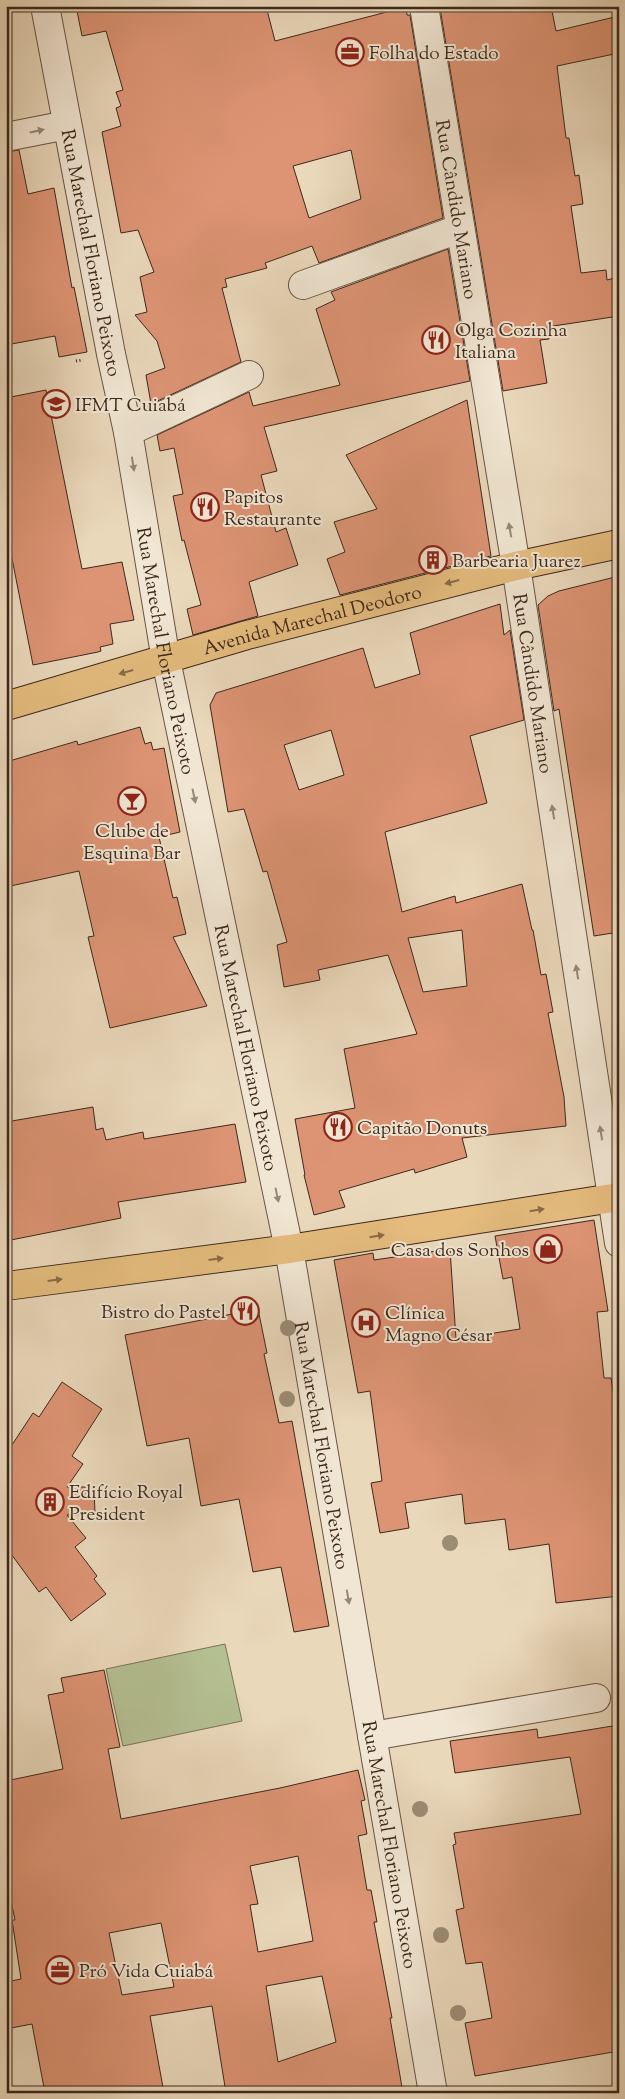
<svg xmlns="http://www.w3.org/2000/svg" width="625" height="2099" font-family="'Sorts Mill Goudy',serif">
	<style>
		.green { fill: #b4bf92; stroke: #787457 }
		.building { fill: #dd9474; stroke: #3d281c; fill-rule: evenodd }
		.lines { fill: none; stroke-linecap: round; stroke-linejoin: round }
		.minor-casing { stroke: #685444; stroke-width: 30 }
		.major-casing { stroke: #3d281c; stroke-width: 30 }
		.path { stroke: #3d281c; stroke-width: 3; stroke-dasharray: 1 2.5; stroke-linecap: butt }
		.minor { stroke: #f1e6d3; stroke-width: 28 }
		.major { stroke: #e5bc7e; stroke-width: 28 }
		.tree { fill: #9b8c74 }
		.oneway { fill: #978778 }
		.oneway2 { fill: #896b48 }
		.labels { text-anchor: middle; stroke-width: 4; stroke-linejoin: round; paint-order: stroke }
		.poi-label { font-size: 19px; fill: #3d281c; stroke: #f1e6d3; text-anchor: start }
		.street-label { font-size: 19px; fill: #3d281c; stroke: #f1e6d3 }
	</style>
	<rect width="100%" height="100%" fill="#ead8bb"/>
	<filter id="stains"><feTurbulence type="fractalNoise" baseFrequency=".004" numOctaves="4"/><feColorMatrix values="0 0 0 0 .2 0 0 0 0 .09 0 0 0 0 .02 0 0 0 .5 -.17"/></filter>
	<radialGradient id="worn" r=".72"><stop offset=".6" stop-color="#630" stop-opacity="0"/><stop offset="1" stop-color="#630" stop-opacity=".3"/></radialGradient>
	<polygon class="green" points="225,1644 242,1721 123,1746 106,1669"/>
	<g class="building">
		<path d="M 76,6 L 266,6 L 275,41 L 406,7 L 407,15 L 410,15 L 443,218 L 319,263 L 312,246 L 265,263 L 267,268 L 225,279 L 227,287 L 222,288 L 241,362 L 151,404 L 146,375 L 165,368 L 157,341 L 135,315 L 147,312 L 140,277 L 154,272 L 138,230 L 121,233 L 102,132 L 121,126 L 116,108 L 121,106 L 116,92 L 123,90 L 106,31 L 82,36 ZM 351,150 L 361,199 L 309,218 L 293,166 Z"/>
		<polygon points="451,6 551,6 556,31 619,16 619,53 557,66 566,138 569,138 575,176 579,175 583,204 571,206 581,273 606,270 607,280 619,277 619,316 547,327 549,339 540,340 547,383 503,391 440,8"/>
		<polygon points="19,150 28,194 54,188 72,288 74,287 87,352 59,357 55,336 6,345 6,152"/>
		<polygon points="448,249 470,381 264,427 277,471 261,475 276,532 286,528 298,565 249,582 258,616 193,635 187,609 201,605 184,540 182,541 173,496 183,494 174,448 160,451 157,435 249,392 253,406 340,385 316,309 335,300 331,292"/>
		<polygon points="46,390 82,569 122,562 134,620 110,624 113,644 100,647 101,651 98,652 33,665 6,528 6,398"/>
		<polygon points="467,400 491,556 340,595 327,559 345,552 334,522 377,509 346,455"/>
		<polygon points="619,576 619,932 594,936 559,709 554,711 538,605 548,596 559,591"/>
		<path d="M 500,604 L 504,635 L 510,630 L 524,720 L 470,736 L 487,803 L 385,832 L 402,912 L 455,896 L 456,903 L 522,884 L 532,930 L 533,930 L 541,975 L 546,974 L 553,1012 L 548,1013 L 564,1097 L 566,1126 L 462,1138 L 467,1157 L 415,1173 L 414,1169 L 339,1191 L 345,1207 L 314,1215 L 304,1175 L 305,1175 L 295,1119 L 355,1108 L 344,1049 L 417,1034 L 388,955 L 318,970 L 320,980 L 284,987 L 277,945 L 287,942 L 267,871 L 263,872 L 244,809 L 228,812 L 210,705 L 216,693 L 363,648 L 375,688 L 420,674 L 410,633 ZM 331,730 L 344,775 L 299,790 L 284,745 ZM 462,930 L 467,986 L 423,992 L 408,938 Z"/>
		<polygon points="140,727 145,744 151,742 153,750 164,748 180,832 159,837 173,898 177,897 186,934 173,937 207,1006 110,1028 88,937 94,936 79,871 6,887 6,762 77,741 78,745"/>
		<polygon points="93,1107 96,1130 103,1128 106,1140 143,1132 144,1139 235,1124 246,1182 118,1202 121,1218 6,1241 6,1122"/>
		<polygon points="594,1220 608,1311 597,1312 604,1378 611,1378 619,1430 619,1596 556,1603 549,1544 509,1550 505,1519 465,1524 462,1494 405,1503 409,1528 380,1533 371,1483 382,1481 370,1391 358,1393 334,1260 373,1253 374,1260 450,1249 456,1339 520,1329 512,1277 503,1279 495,1236"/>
		<polygon points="258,1309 267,1353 264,1354 279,1423 292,1421 329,1626 294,1632 281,1567 253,1572 239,1499 201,1506 189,1438 147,1446 125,1335"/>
		<polygon points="62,1382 102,1409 72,1456 83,1464 67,1487 94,1487 95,1514 67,1515 86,1538 75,1547 97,1576 94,1579 106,1594 71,1621 46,1587 39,1592 6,1547 6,1454 33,1413 39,1417"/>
		<path d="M 104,1670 L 120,1747 L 108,1749 L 121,1819 L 280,1788 L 358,1770 L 365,1800 L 361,1801 L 367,1834 L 358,1836 L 367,1890 L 371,1890 L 377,1922 L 374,1922 L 392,2018 L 390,2018 L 403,2093 L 226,2093 L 212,2006 L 150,2016 L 164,2093 L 45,2093 L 32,2024 L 6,2029 L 6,1982 L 21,1979 L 12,1920 L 15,1920 L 6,1877 L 6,1781 L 63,1769 L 48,1695 L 64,1692 L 61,1678 ZM 298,1856 L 313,1941 L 258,1952 L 250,1905 L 258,1904 L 250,1866 ZM 161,1923 L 174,1987 L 122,1995 L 109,1933 ZM 322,1976 L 336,2042 L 278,2062 L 266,1986 Z"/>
		<polygon points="619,1725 619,2051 475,2076 465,2023 492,2018 482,1962 466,1964 456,1910 464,1908 453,1845 456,1844 454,1833 581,1814 570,1757 455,1773 450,1741 537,1729 538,1738"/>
	</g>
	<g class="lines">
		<defs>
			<g id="minor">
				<path id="s1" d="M 45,6 L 111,354 L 128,432 L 166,660 L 289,1249 L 433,2093"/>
				<path id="s2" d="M 424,6 L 516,566 L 619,1243"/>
				<polyline points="6,137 67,125"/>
				<polyline points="303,285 459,229"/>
				<polyline points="128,432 249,375"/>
				<polyline points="372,1736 596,1698"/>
			</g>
			<g id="major">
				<path id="s3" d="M 6,706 L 247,635 L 516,566 L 619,544"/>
				<polyline points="6,1286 289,1249 619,1197"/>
			</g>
		</defs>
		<use href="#minor" class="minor-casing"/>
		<use href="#major" class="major-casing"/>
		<polyline class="path" points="76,361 83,360"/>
		<use href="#minor" class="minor"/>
		<use href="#major" class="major"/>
	</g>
	<g class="tree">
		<circle cx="288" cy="1328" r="8"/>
		<circle cx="287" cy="1399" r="8"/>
		<circle cx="450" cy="1543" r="8"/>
		<circle cx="420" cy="1809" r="8"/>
		<circle cx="441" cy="1935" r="8"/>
		<circle cx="458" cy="2013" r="8"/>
	</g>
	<defs><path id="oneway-solid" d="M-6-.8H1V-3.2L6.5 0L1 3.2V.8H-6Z" transform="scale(1.25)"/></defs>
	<g class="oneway">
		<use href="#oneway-solid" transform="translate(37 131) rotate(-12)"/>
		<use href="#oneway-solid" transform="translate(133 464) rotate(81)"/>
		<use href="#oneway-solid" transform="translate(510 530) rotate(-100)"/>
		<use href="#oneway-solid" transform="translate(194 796) rotate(78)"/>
		<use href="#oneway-solid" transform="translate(553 812) rotate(-99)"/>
		<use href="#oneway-solid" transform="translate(577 972) rotate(-99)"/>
		<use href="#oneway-solid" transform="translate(601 1133) rotate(-99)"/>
		<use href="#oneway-solid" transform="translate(277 1195) rotate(78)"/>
		<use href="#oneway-solid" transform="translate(348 1597) rotate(80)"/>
	</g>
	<g class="oneway2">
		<use href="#oneway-solid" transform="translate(452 582) rotate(165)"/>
		<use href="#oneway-solid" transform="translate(126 672) rotate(164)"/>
		<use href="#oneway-solid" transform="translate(537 1210) rotate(-9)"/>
		<use href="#oneway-solid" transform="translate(377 1236) rotate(-9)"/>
		<use href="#oneway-solid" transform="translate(216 1259) rotate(-7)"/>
		<use href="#oneway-solid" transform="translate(55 1280) rotate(-7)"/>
	</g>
	<defs>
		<symbol id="office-ring" viewBox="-11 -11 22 22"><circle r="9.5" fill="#f1e6d3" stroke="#8f2418" stroke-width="1.5"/><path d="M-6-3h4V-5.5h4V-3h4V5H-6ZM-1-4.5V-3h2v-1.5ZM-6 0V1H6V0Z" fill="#8f2418"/></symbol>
		<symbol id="restaurant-ring" viewBox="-11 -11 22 22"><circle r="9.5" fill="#f1e6d3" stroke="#8f2418" stroke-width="1.5"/><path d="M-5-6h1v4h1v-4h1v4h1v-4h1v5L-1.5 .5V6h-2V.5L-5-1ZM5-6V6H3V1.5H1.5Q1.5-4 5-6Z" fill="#8f2418"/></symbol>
		<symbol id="university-ring" viewBox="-11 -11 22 22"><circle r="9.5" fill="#f1e6d3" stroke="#8f2418" stroke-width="1.5"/><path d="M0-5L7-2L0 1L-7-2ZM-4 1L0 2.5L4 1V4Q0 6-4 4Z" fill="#8f2418"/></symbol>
		<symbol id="building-ring" viewBox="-11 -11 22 22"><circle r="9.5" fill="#f1e6d3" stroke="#8f2418" stroke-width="1.5"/><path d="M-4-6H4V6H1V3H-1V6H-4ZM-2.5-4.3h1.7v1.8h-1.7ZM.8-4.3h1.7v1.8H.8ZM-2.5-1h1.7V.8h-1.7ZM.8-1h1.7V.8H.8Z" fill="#8f2418"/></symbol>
		<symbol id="bar-ring" viewBox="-11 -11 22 22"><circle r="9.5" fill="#f1e6d3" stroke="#8f2418" stroke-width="1.5"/><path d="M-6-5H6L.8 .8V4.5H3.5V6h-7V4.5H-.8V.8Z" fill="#8f2418"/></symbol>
		<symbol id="shop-ring" viewBox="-11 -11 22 22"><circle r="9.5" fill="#f1e6d3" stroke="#8f2418" stroke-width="1.5"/><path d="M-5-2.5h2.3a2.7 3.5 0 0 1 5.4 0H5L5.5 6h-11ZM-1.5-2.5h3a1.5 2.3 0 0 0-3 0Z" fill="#8f2418"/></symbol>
		<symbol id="hospital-ring" viewBox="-11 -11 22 22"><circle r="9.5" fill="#f1e6d3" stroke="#8f2418" stroke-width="1.5"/><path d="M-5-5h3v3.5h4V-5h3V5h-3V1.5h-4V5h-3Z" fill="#8f2418"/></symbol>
	</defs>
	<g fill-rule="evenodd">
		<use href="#office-ring" x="334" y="36" width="32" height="32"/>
		<use href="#restaurant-ring" x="420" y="324" width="32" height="32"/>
		<use href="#university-ring" x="40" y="388" width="32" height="32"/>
		<use href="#restaurant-ring" x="189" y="491" width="32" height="32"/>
		<use href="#building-ring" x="417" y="544" width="32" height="32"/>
		<use href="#bar-ring" x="116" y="785" width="32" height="32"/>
		<use href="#restaurant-ring" x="322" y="1111" width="32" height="32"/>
		<use href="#shop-ring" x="532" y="1233" width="32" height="32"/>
		<use href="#restaurant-ring" x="229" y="1295" width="32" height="32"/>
		<use href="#hospital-ring" x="350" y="1307" width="32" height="32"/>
		<use href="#building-ring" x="34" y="1486" width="32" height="32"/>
		<use href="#office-ring" x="44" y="1954" width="32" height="32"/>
	</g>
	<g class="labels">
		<g class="poi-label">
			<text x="369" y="59">Folha do Estado</text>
			<text x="455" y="336">Olga Cozinha<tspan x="455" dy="22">Italiana</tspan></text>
			<text x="75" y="411">IFMT Cuiabá</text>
			<text x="224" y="503">Papitos<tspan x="224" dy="22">Restaurante</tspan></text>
			<text x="452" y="567">Barbearia Juarez</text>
			<text x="132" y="837" text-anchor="middle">Clube de<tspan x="132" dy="22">Esquina Bar</tspan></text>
			<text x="357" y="1134">Capitão Donuts</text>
			<text x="529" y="1256" text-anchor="end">Casa dos Sonhos</text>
			<text x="226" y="1318" text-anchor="end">Bistro do Pastel</text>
			<text x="385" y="1319">Clínica<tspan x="385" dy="22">Magno César</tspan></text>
			<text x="69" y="1498">Edifício Royal<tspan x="69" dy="22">President</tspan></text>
			<text x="79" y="1977">Pró Vida Cuiabá</text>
		</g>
		<g class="street-label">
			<text dy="7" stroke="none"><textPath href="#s2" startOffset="206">Rua Cândido Mariano</textPath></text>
			<text dy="7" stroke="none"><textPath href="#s1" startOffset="251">Rua Marechal Floriano Peixoto</textPath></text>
			<text dy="7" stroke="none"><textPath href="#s3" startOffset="318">Avenida Marechal Deodoro</textPath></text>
			<text dy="7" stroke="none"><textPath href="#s1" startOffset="656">Rua Marechal Floriano Peixoto</textPath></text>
			<text dy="7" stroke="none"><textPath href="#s2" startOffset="686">Rua Cândido Mariano</textPath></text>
			<text dy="7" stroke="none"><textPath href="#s1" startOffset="1061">Rua Marechal Floriano Peixoto</textPath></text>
			<text dy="7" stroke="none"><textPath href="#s1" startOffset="1466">Rua Marechal Floriano Peixoto</textPath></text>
			<text dy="7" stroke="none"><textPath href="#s1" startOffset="1871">Rua Marechal Floriano Peixoto</textPath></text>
		</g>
	</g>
	<rect width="625" height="2099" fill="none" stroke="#ead8bb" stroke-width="25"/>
	<rect x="8" y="8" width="610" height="2084" fill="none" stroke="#3d281c" stroke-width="2.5"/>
	<rect x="12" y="12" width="600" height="2074" fill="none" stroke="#3d281c"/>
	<rect width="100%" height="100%" filter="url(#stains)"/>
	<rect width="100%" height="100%" fill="url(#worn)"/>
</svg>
